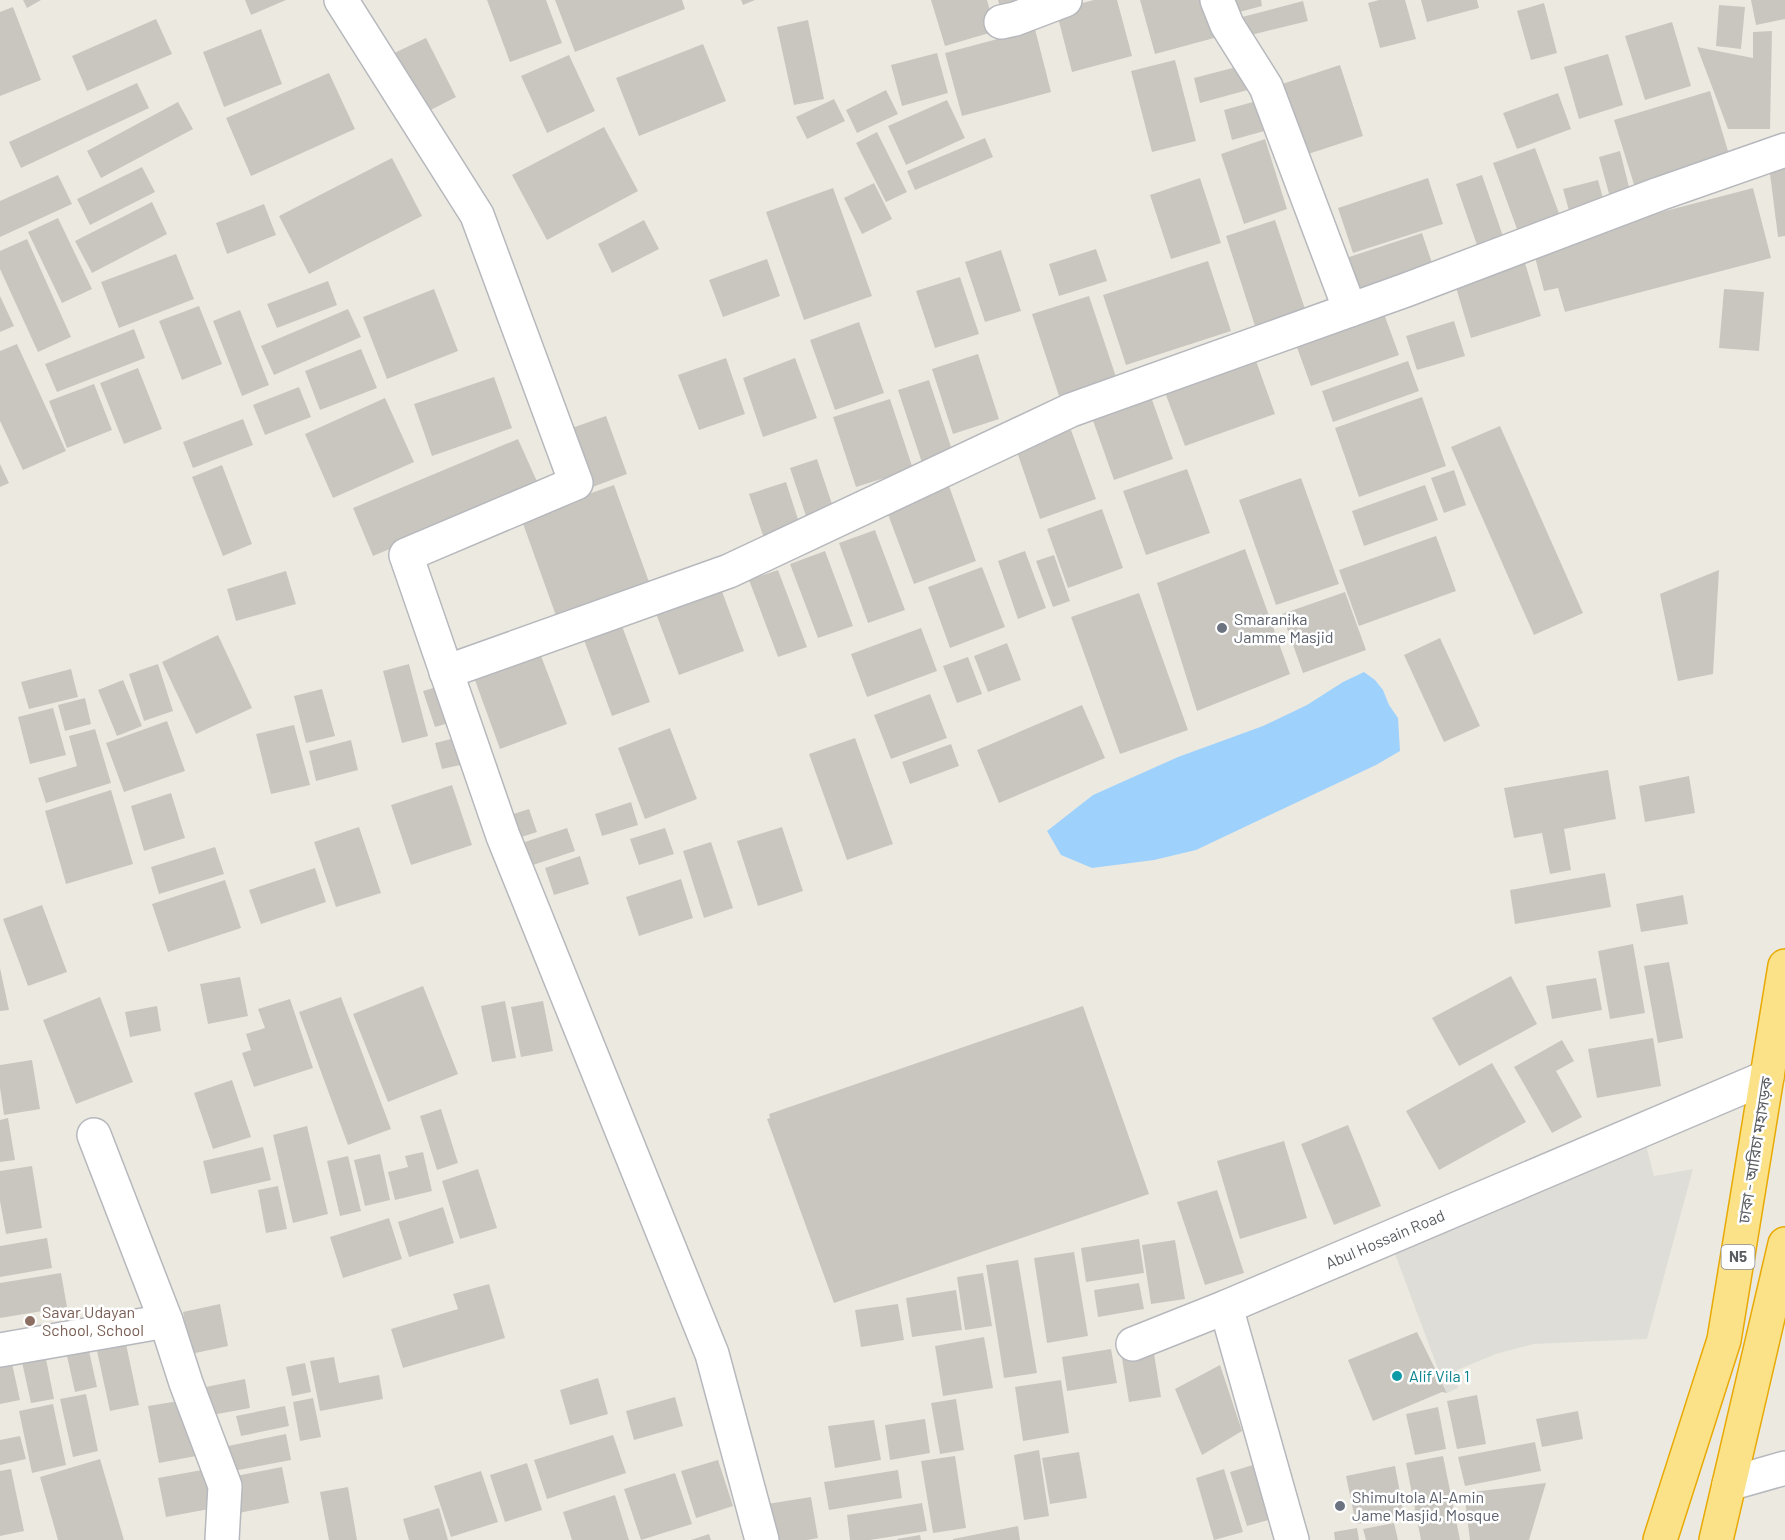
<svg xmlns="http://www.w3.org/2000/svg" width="1785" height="1540" font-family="Barlow,'Noto Sans Bengali',sans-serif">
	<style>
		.industrial { fill: #dfddd8 }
		.water { fill: #9fd1fd }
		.building { fill: #c9c6c0 }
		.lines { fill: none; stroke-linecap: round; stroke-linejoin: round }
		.minor-casing { stroke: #b6b8bd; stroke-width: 36 }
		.highway-casing { stroke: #e8a904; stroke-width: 36 }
		.minor { stroke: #fff; stroke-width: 33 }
		.highway { stroke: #fbe289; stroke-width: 33 }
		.worship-dot { fill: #6b7280; stroke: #fff; stroke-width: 2 }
		.education-dot { fill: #8d6e63; stroke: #fff; stroke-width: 2 }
		.culture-dot { fill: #0f9aa8; stroke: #fff; stroke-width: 2 }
		.labels { text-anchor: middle; stroke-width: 5; stroke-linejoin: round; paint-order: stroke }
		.shield { fill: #fff; stroke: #8b8d90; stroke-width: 1.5 }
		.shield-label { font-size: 15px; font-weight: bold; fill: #595c61 }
		.worship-label { font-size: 16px; fill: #5b616d; stroke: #fff; text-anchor: start }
		.street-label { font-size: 16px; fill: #595c61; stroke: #fff }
		.education-label { font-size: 16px; fill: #785e54; stroke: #fff; text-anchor: start }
		.culture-label { font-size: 16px; fill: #0d838f; stroke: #fff; text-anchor: start }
	</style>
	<rect width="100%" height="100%" fill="#eceae0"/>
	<polygon class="industrial" points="1644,1137 1654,1176 1693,1169 1647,1339 1534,1344 1496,1354 1457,1370 1458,1388 1447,1393 1392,1246"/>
	<polygon class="water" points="1364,672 1375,680 1383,690 1389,705 1398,718 1400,751 1376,765 1196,850 1154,860 1092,868 1061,855 1047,831 1093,795 1178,757 1263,726 1307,705 1343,682"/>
	<g class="building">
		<polygon points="23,0 41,0 27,8"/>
		<polygon points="245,0 286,0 251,15"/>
		<polygon points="487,0 546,0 562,43 510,62"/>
		<polygon points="555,0 682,0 685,9 575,52"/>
		<polygon points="741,0 755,0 743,5"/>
		<polygon points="931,0 987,0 996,31 945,46"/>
		<polygon points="998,0 1021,0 1000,7"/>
		<polygon points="1094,0 1117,0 1132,56 1072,72 1056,10"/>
		<polygon points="1140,0 1204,0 1214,38 1155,54"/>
		<polygon points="1228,0 1261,0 1262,6 1232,14"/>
		<polygon points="1379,0 1405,0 1416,39 1380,48 1368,3"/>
		<polygon points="1421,0 1477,0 1479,8 1427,22"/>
		<polygon points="1751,0 1785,0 1785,19 1756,25"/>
		<polygon points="1303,1 1308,21 1247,36 1242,17"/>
		<polygon points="1544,3 1557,53 1531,60 1517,11"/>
		<polygon points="1719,5 1745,7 1741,49 1716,46"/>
		<polygon points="13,7 41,80 0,96 0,12"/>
		<polygon points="156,19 172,54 87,91 72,56"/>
		<polygon points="808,20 824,99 794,105 777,27"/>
		<polygon points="1672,22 1691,86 1645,100 1625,36"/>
		<polygon points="261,29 282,84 224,107 203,52"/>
		<polygon points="1035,29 1051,92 962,116 945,53"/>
		<polygon points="1772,31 1770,129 1728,129 1697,47 1753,58 1753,32"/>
		<polygon points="426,38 456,97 421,115 390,55"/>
		<polygon points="703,44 726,101 639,136 616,78"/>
		<polygon points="937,53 948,93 902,106 891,65"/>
		<polygon points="1608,54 1623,105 1579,119 1564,67"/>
		<polygon points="569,55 595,111 547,133 521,76"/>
		<polygon points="1175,60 1196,141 1152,152 1131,71"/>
		<polygon points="1248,64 1255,88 1200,103 1194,78"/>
		<polygon points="1340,65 1363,136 1296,158 1273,87"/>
		<polygon points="329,73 355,129 251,176 226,118"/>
		<polygon points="137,83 149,108 21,168 9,142"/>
		<polygon points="886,90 898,114 857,133 846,110"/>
		<polygon points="1710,91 1731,161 1636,191 1614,120"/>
		<polygon points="1558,93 1571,129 1517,149 1503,113"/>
		<polygon points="834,99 845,121 807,139 796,117"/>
		<polygon points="947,100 965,138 906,165 888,126"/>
		<polygon points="1260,100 1268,130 1232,140 1224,110"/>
		<polygon points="178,102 193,129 101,178 87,151"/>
		<polygon points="604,127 638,191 547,240 512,175"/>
		<polygon points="877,132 907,192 886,202 856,143"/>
		<polygon points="985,138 993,157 915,190 907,171"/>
		<polygon points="1265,139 1287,209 1244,224 1221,154"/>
		<polygon points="1535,148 1563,224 1521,240 1493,163"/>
		<polygon points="1620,151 1631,195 1611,201 1599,157"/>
		<polygon points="392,158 422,216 309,274 279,216"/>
		<polygon points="1785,164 1785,236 1778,237 1769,166"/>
		<polygon points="142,167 155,192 90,225 77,199"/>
		<polygon points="58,175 72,204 0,237 0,201"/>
		<polygon points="1482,175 1506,245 1480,254 1456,184"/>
		<polygon points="1200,178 1221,243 1171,259 1150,195"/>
		<polygon points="1428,178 1443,224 1353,253 1338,208"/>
		<polygon points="1598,180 1606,209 1571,218 1563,189"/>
		<polygon points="874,183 892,219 862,234 844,198"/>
		<polygon points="833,188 872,296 804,320 766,212"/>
		<polygon points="1753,188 1771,258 1565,312 1558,288 1544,291 1532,246"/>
		<polygon points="152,202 167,234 92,273 75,241"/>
		<polygon points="264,204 276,235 227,254 216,223"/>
		<polygon points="58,218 92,289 62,303 28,232"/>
		<polygon points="644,220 659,249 612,273 598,244"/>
		<polygon points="1275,220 1305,309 1255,326 1226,236"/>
		<polygon points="1422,233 1434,269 1352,296 1340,260"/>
		<polygon points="27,239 71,337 38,352 0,269 0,251"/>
		<polygon points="1096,249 1107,281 1059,296 1049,264"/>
		<polygon points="1001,250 1021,311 985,322 965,262"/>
		<polygon points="176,254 194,299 119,328 101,282"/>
		<polygon points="767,259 780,296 723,317 709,280"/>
		<polygon points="1208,261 1231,331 1126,365 1103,295"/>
		<polygon points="1525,263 1541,316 1471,338 1455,284"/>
		<polygon points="960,277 979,334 935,348 916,291"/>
		<polygon points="328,281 337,305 277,328 267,304"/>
		<polygon points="434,289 458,351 387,379 363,317"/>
		<polygon points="1724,289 1764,292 1759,351 1719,348"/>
		<polygon points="0,296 14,326 0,332"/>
		<polygon points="1089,296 1116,377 1059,396 1032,314"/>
		<polygon points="199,306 222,364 182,380 159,321"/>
		<polygon points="348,309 361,337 274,375 261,346"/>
		<polygon points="240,310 269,385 242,396 213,321"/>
		<polygon points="1383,311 1399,355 1311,386 1295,342"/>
		<polygon points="1454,321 1465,356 1417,370 1406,336"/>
		<polygon points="859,322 884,393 835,410 810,340"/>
		<polygon points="134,329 145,358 57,392 45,364"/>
		<polygon points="17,344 66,451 23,470 0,421 0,351"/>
		<polygon points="361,349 377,388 320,410 305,371"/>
		<polygon points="978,354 999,419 953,434 932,369"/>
		<polygon points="1254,355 1275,414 1185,446 1163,387"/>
		<polygon points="726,358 745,414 699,430 678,375"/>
		<polygon points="795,358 817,418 763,437 743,378"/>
		<polygon points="1408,361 1419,391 1333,422 1322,391"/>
		<polygon points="138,368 162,429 124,444 100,383"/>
		<polygon points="494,377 512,428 432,456 414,404"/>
		<polygon points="929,380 954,456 923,466 898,390"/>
		<polygon points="94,384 112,430 67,448 49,401"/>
		<polygon points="299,387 311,417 265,435 253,405"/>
		<polygon points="1150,394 1173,459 1114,480 1091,415"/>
		<polygon points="1422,397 1446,466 1359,497 1335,428"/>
		<polygon points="385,398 414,462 333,498 305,434"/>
		<polygon points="890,399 913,469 856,487 833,417"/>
		<polygon points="606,416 627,474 590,488 569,429"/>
		<polygon points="243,419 253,445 193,468 183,442"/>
		<polygon points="1500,426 1583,613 1534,635 1451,447"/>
		<polygon points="1071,430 1096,499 1040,519 1016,449"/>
		<polygon points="518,439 539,486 373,556 353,508"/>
		<polygon points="817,459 836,516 809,525 790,468"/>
		<polygon points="0,464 9,483 0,487"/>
		<polygon points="222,465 252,544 223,556 192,477"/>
		<polygon points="1187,469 1210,533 1146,555 1123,491"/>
		<polygon points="1454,470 1466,505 1444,513 1431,478"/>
		<polygon points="1301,478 1339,584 1276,605 1239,500"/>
		<polygon points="786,482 804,538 768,550 749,494"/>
		<polygon points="614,485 653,593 560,627 521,518"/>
		<polygon points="1425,485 1438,520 1364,546 1352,511"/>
		<polygon points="949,486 976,561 914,584 886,509"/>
		<polygon points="1102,509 1123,568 1068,588 1047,529"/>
		<polygon points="875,530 905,610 868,623 839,543"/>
		<polygon points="1436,536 1456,591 1359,626 1339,570"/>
		<polygon points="1245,549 1290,674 1197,711 1157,583"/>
		<polygon points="825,551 853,626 818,638 790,564"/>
		<polygon points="1025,551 1046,608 1018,619 998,561"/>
		<polygon points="1054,555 1070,601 1053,607 1036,561"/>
		<polygon points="982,567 1005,627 950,648 928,587"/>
		<polygon points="778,570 807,647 778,657 749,580"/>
		<polygon points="1719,570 1713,674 1678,681 1660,594"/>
		<polygon points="286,571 296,604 236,621 227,589"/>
		<polygon points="720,586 744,651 679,675 655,611"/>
		<polygon points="1345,592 1366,650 1303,673 1282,614"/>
		<polygon points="1139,593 1188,730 1120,754 1071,617"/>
		<polygon points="622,626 650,702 612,716 584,640"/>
		<polygon points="921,628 937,671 867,697 851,654"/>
		<polygon points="218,635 252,708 196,734 162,662"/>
		<polygon points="1440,638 1480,726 1444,742 1404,655"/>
		<polygon points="1007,643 1021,680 988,692 974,656"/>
		<polygon points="538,648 567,724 500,749 472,672"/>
		<polygon points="968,657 982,694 957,703 943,666"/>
		<polygon points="158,664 173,711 144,721 129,674"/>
		<polygon points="409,664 428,736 402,743 383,671"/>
		<polygon points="71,669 78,697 29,709 21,682"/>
		<polygon points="123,680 142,726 117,736 98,690"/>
		<polygon points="447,684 459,720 435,727 423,691"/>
		<polygon points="322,689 335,736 306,743 294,696"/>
		<polygon points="930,694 947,738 891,759 874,715"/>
		<polygon points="85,698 91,724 65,731 58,705"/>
		<polygon points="1082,705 1105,758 999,803 977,750"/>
		<polygon points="53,708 66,755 30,764 18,717"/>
		<polygon points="167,721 185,771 124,792 106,743"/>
		<polygon points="294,725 310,785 271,794 256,734"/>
		<polygon points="670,728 697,799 645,819 618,748"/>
		<polygon points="95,729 111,783 46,803 38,778 77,766 69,736"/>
		<polygon points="467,735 474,762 442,769 435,743"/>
		<polygon points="855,738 893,844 847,860 809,754"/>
		<polygon points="351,740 358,770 316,781 309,751"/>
		<polygon points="951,744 959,766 910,784 902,762"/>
		<polygon points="1608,770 1616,819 1564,829 1571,870 1550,874 1542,833 1514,838 1504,788"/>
		<polygon points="1689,776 1695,813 1645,822 1639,786"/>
		<polygon points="452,785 472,845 411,865 391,805"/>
		<polygon points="111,790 133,864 66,884 45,811"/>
		<polygon points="171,793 185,838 144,851 131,806"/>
		<polygon points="631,802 638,825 602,836 595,814"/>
		<polygon points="529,809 537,832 509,841 501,818"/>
		<polygon points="359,827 381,893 336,907 314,842"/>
		<polygon points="782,827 803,891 758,906 737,841"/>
		<polygon points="567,828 575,851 524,868 516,845"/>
		<polygon points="665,828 674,854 639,865 630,839"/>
		<polygon points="711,842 733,908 704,918 683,851"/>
		<polygon points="215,847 224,874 159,894 151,867"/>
		<polygon points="580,856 589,884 554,895 545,868"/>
		<polygon points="315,868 326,902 261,924 249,890"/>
		<polygon points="1605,873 1611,907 1515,924 1510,890"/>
		<polygon points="681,879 693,918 639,936 626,897"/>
		<polygon points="225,880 241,928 168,952 152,904"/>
		<polygon points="1683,895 1688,924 1641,932 1636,904"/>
		<polygon points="42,905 67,972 28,986 3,919"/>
		<polygon points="1633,944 1645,1013 1610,1019 1598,951"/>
		<polygon points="1669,962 1683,1038 1658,1043 1644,966"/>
		<polygon points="0,968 9,1010 0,1011"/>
		<polygon points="1511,976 1537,1024 1459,1066 1432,1018"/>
		<polygon points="240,977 248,1016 208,1024 200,984"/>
		<polygon points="1596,978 1602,1010 1552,1019 1546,986"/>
		<polygon points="423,986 458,1074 388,1102 353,1014"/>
		<polygon points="100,997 133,1082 76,1104 43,1020"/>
		<polygon points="341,997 391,1129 348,1145 299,1012"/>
		<polygon points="290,999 313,1068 254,1087 242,1053 251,1050 246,1034 265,1028 258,1009"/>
		<polygon points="505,1001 516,1058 492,1062 481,1006"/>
		<polygon points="543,1001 553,1051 521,1057 511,1007"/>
		<polygon points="157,1006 161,1031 130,1037 125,1012"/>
		<polygon points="1083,1006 1149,1194 834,1303 767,1119 770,1118 769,1114"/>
		<polygon points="1653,1038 1661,1086 1597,1098 1588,1049"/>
		<polygon points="1562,1040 1574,1061 1556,1071 1582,1117 1552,1133 1514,1067"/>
		<polygon points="32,1060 40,1109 4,1115 0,1088 0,1065"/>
		<polygon points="1492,1063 1526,1122 1439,1170 1406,1111"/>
		<polygon points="232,1080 251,1137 213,1149 194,1093"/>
		<polygon points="441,1109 458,1163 437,1170 420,1116"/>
		<polygon points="8,1118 15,1160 0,1162 0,1120"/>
		<polygon points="1348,1125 1381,1206 1334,1225 1301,1144"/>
		<polygon points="307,1126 328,1214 293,1223 273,1135"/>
		<polygon points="1284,1141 1307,1218 1240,1239 1217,1161"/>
		<polygon points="263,1147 271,1180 211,1194 203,1161"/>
		<polygon points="423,1152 432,1191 395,1200 388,1172 408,1167 405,1156"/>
		<polygon points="380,1154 390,1200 365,1206 354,1160"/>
		<polygon points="348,1156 361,1211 340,1216 327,1161"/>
		<polygon points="32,1166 42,1228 6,1234 0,1201 0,1171"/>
		<polygon points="478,1169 497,1228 460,1239 442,1181"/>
		<polygon points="278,1186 287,1229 266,1233 258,1190"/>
		<polygon points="1217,1190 1244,1273 1205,1285 1177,1202"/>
		<polygon points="443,1207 454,1243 409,1257 398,1222"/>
		<polygon points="389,1218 402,1259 343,1278 330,1237"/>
		<polygon points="47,1238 52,1268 0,1277 0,1246"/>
		<polygon points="1139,1239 1144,1273 1086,1282 1081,1248"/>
		<polygon points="1175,1240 1185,1299 1151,1304 1142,1245"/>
		<polygon points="1074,1252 1088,1336 1047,1343 1034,1258"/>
		<polygon points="1018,1260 1037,1373 1004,1378 986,1265"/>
		<polygon points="61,1273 67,1307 0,1318 0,1283"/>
		<polygon points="983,1273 992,1326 965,1330 957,1277"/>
		<polygon points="1139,1283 1144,1309 1098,1317 1094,1290"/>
		<polygon points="489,1284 505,1338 403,1368 391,1329 458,1309 453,1294"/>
		<polygon points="956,1290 962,1330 912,1337 906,1298"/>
		<polygon points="220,1304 228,1346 191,1354 183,1312"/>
		<polygon points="898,1304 904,1340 861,1347 855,1310"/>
		<polygon points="1417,1332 1447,1393 1442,1392 1373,1421 1348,1360"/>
		<polygon points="984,1337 993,1388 943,1396 935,1346"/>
		<polygon points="1152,1341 1161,1397 1129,1402 1120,1346"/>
		<polygon points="87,1342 97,1387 75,1392 65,1347"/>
		<polygon points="126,1344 139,1405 110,1411 97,1351"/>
		<polygon points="44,1349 54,1399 31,1403 20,1353"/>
		<polygon points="1111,1349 1117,1383 1067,1391 1062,1357"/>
		<polygon points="334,1357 339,1383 379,1375 383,1399 320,1411 310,1361"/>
		<polygon points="11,1359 20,1400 0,1404 0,1362"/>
		<polygon points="305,1363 311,1392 292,1396 286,1367"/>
		<polygon points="1220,1365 1242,1431 1202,1455 1175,1389"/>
		<polygon points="598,1378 608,1414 570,1425 560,1390"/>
		<polygon points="245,1379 250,1408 212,1415 206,1387"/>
		<polygon points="1061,1380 1069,1433 1023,1441 1015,1387"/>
		<polygon points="86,1394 98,1451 73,1457 60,1399"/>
		<polygon points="1477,1395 1486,1444 1457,1449 1447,1401"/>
		<polygon points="675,1397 683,1426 634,1440 626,1411"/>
		<polygon points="313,1398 321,1437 300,1441 293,1402"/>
		<polygon points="956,1399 964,1450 940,1454 931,1403"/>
		<polygon points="185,1400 196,1456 159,1463 148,1406"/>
		<polygon points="53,1404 66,1465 32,1473 19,1411"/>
		<polygon points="285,1406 289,1426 241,1436 236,1416"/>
		<polygon points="1438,1407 1446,1449 1415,1455 1406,1414"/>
		<polygon points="1578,1411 1583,1439 1542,1447 1536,1419"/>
		<polygon points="925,1419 930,1453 890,1460 885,1425"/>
		<polygon points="874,1420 881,1460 835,1468 828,1426"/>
		<polygon points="286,1434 291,1460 233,1471 228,1446"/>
		<polygon points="613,1435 626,1473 547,1499 534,1460"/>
		<polygon points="20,1436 26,1459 0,1465 0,1440"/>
		<polygon points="1535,1442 1541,1471 1465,1486 1458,1457"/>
		<polygon points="1039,1450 1049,1516 1024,1520 1014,1455"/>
		<polygon points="1079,1452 1087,1498 1050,1504 1042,1458"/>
		<polygon points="955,1456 966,1528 933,1533 921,1461"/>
		<polygon points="1443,1456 1460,1540 1421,1540 1406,1463"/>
		<polygon points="100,1459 124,1540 58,1540 40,1477"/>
		<polygon points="718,1460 733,1506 696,1518 681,1471"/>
		<polygon points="527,1463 542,1510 505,1522 490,1475"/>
		<polygon points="1256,1464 1272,1519 1247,1526 1230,1472"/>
		<polygon points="1395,1466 1404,1514 1356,1524 1346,1476"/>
		<polygon points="282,1467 289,1503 239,1513 231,1477"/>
		<polygon points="213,1468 220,1507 166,1517 158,1478"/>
		<polygon points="11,1469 24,1531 0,1536 0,1471"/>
		<polygon points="1224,1469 1243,1532 1214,1540 1196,1478"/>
		<polygon points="898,1470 902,1498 829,1510 824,1482"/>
		<polygon points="481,1471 498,1522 451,1537 434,1486"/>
		<polygon points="675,1473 692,1524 641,1540 624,1489"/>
		<polygon points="1546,1483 1529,1540 1470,1540 1464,1493"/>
		<polygon points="348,1487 357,1540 329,1540 320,1492"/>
		<polygon points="615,1495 629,1540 572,1540 563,1512"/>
		<polygon points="811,1497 818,1538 807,1540 772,1540 767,1504"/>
		<polygon points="922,1503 927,1531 870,1540 850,1540 847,1515"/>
		<polygon points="439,1508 448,1540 409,1540 403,1519"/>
		<polygon points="1394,1523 1398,1540 1366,1540 1363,1529"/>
		<polygon points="1018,1526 1020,1540 953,1540 953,1539"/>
		<polygon points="1357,1528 1359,1540 1335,1540 1334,1532"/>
		<polygon points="709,1534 711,1540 691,1540"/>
		<polygon points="920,1535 921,1540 898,1540 897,1539"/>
	</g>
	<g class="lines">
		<defs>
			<g id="minor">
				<polyline points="341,0 477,215 576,483 406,555 503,836 712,1354 762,1540"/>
				<polyline points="1217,0 1227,25 1266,87 1350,310"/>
				<polyline points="1001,22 1015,19 1065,0"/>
				<polyline points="446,672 729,571 1071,410 1406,290 1659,194 1785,150"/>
				<polyline points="94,1135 166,1321"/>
				<polyline points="1226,1307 1292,1540"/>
				<polyline points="1133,1344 1226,1307 1767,1077"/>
				<polyline points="0,1350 166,1321 186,1383 225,1486 222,1540"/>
				<polyline points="1729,1484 1785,1468"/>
			</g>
			<g id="highway">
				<polyline points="1660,1540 1724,1340 1785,966"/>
				<polyline points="1716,1540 1785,1244"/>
			</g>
		</defs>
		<use href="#minor" class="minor-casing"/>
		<use href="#highway" class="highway-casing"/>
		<use href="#minor" class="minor"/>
		<use href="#highway" class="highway"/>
	</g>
	<g class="worship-dot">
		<circle cx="1222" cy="628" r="6"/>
		<circle cx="1340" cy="1506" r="6"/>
	</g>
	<circle class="education-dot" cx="30" cy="1321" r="6"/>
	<circle class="culture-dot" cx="1397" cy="1376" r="6"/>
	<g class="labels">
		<rect class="shield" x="1721.5" y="1245" width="33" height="24" rx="4.5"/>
		<g class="shield-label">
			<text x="1738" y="1262">N5</text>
		</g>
		<g class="worship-label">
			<text x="1234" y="625">Smaranika<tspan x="1234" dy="18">Jamme Masjid</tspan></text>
			<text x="1352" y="1503">Shimultola Al-Amin<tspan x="1352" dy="18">Jame Masjid, Mosque</tspan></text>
		</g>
		<g class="street-label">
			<text transform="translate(1755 1150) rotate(-81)" y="6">ঢাকা - আরিচা মহাসড়ক</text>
			<text transform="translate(1385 1239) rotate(-23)" y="6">Abul Hossain Road</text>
		</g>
		<g class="education-label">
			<text x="42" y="1318">Savar Udayan<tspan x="42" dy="18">School, School</tspan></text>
		</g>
		<g class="culture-label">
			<text x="1409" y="1382">Alif Vila 1</text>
		</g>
	</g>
</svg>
